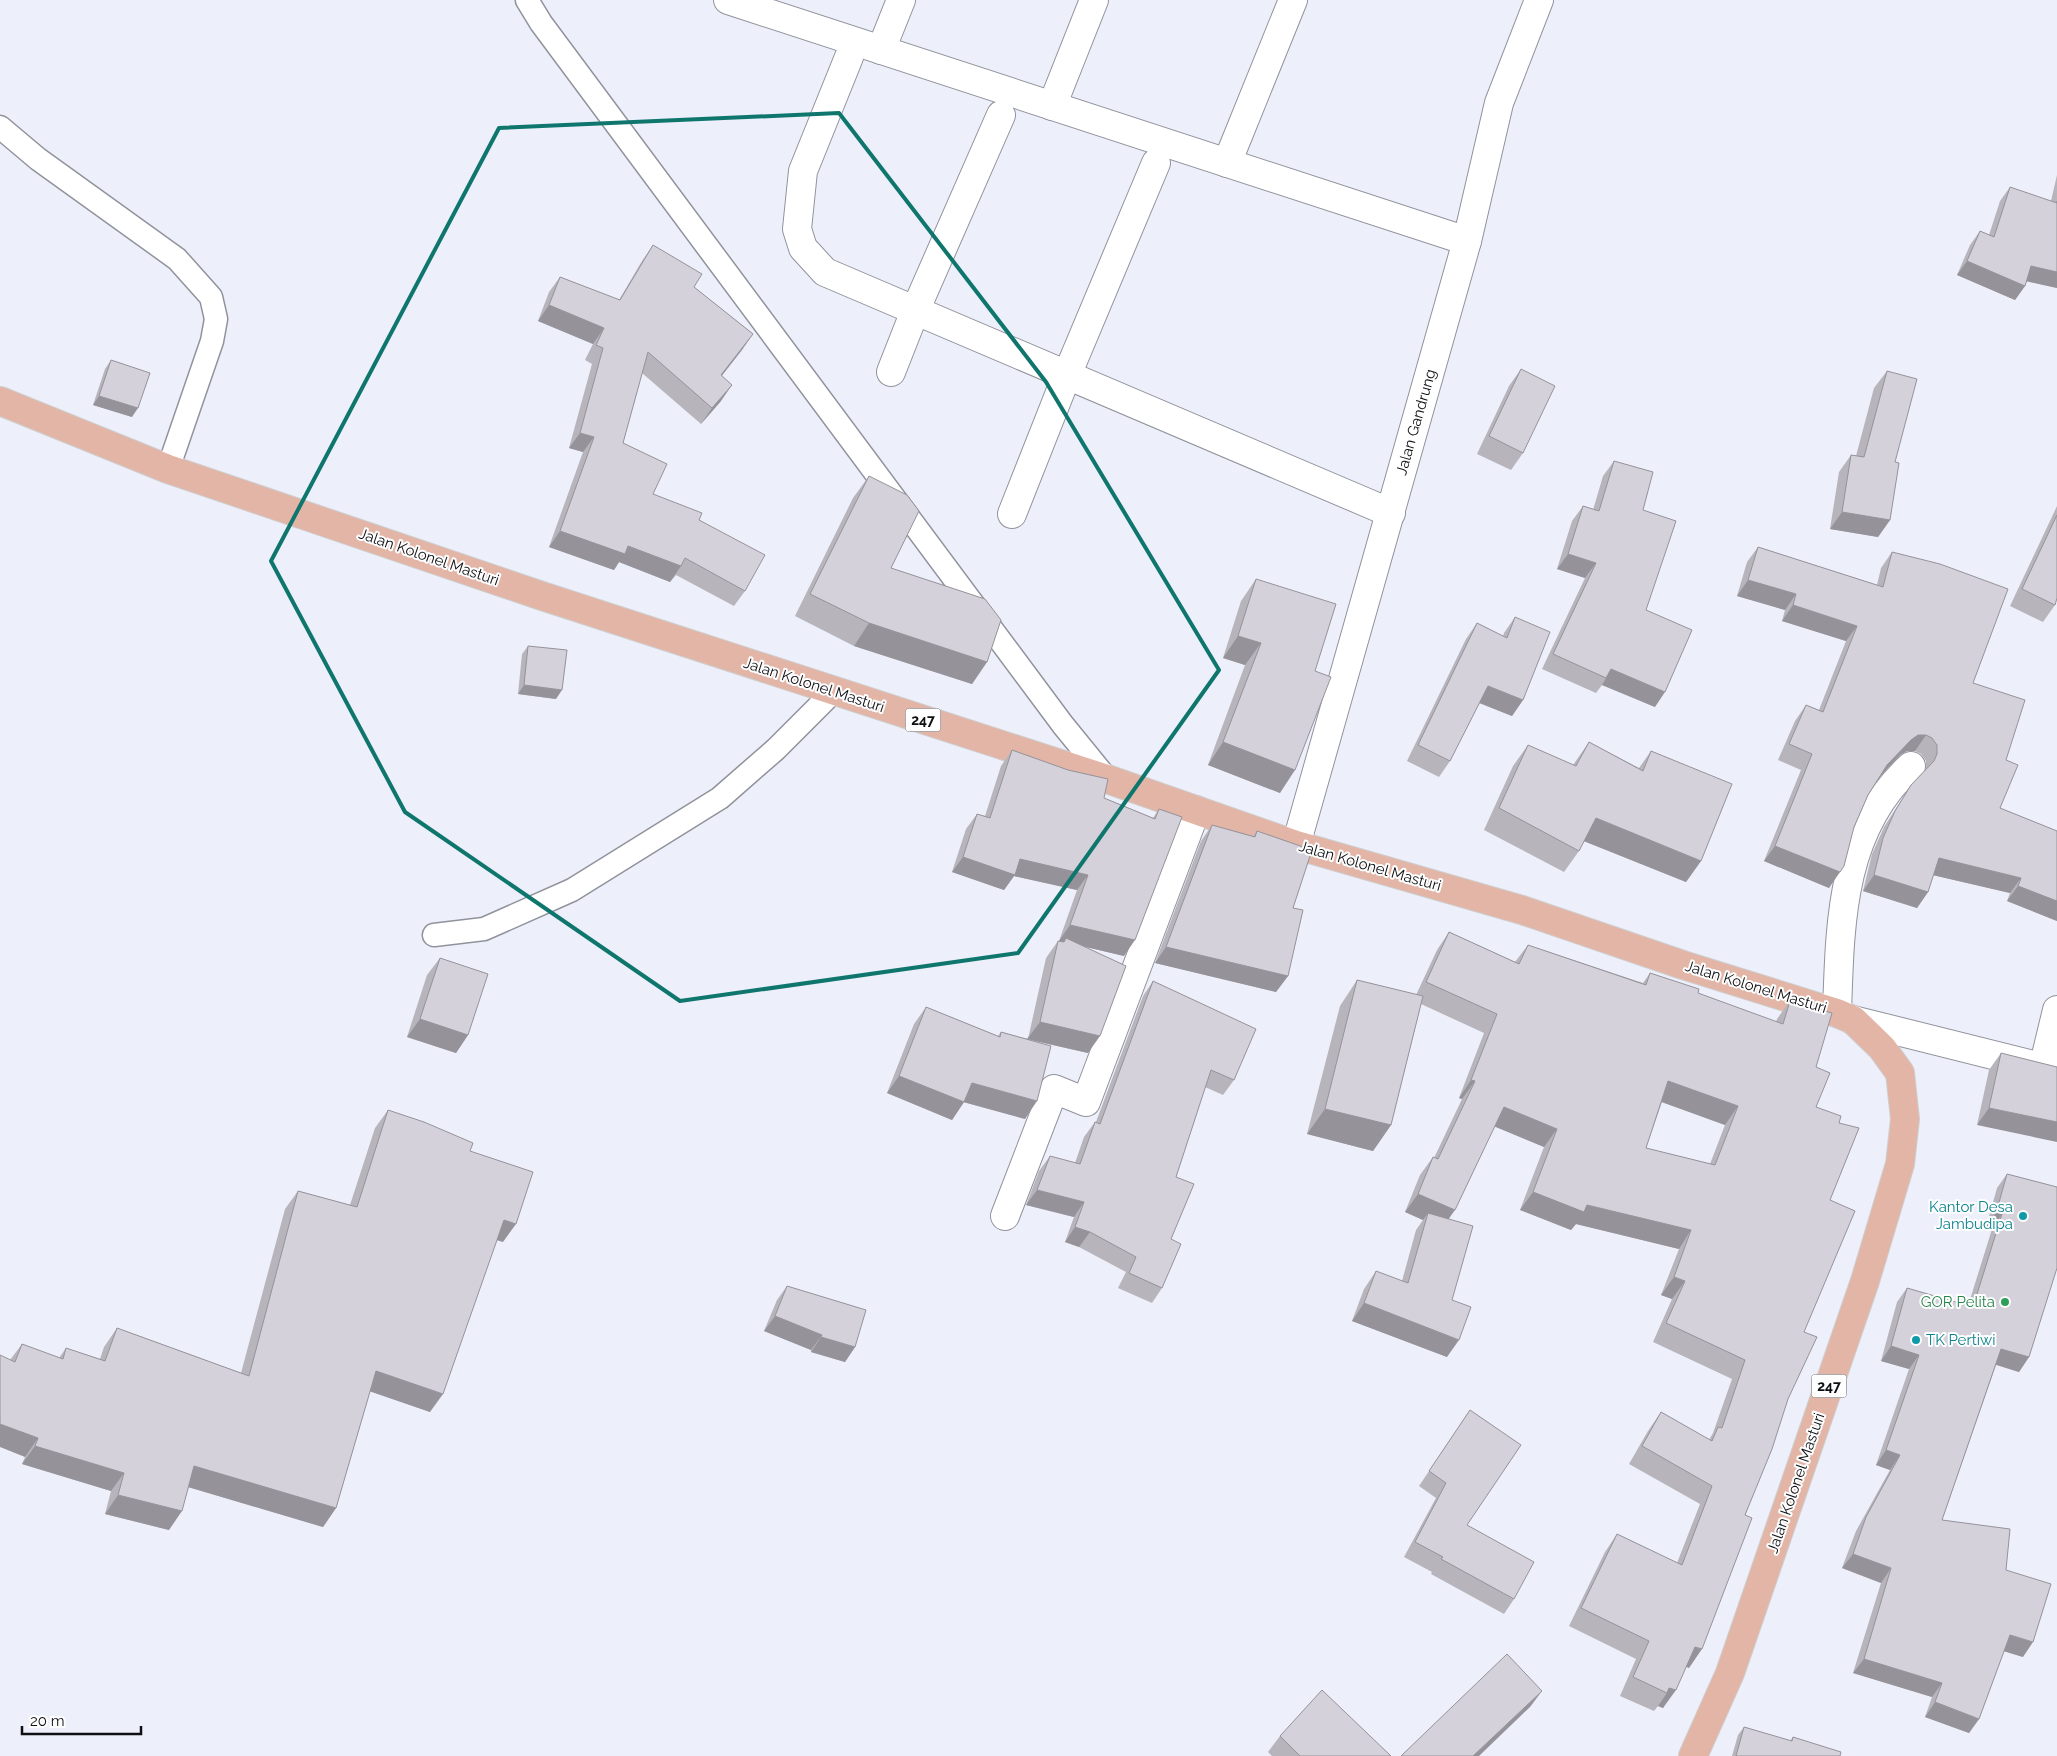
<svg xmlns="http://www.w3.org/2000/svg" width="2057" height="1756" font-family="Raleway,sans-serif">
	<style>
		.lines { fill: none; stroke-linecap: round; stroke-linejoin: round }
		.lane-casing { stroke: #90939c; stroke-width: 25 }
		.street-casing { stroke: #90939c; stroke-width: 30 }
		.secondary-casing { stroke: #90939c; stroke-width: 30 }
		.primary-casing { stroke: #cfcfd0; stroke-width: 30 }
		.lane { stroke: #fff; stroke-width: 22 }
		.street { stroke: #fff; stroke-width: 28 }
		.secondary { stroke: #fff; stroke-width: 28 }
		.primary { stroke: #e2b5a6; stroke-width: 28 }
		.wall { fill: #b7b4bc; fill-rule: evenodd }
		.shaded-wall { fill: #959299 }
		.building { fill: #d5d1db; stroke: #959299; fill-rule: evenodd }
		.marked { fill: none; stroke: #0f766e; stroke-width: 4; stroke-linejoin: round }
		.culture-dot { fill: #0f9aa8; stroke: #fefefe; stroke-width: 2 }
		.leisure-dot { fill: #2e9e5b; stroke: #fefefe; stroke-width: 2 }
		.labels { text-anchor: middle; stroke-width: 4; stroke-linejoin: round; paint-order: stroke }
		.shield { fill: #fefefe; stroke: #56575a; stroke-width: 1 }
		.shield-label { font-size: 14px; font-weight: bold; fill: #0e0f13 }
		.street-label { font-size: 15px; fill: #0e0f13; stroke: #fefefe }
		.culture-label { font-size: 15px; fill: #0d838f; stroke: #fefefe; text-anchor: end }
		.leisure-label { font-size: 15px; fill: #27864d; stroke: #fefefe; text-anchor: end }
	</style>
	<rect width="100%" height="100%" fill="#edf0fa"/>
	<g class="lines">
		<defs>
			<g id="lane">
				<polyline points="527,0 541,23 1063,725 1107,779"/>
				<polyline points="0,127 38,159 177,259 211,297 216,319 212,341 168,469"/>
				<polyline points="434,935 484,929 572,890 720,798 776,749 834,691"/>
			</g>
			<g id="street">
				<polyline points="728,0 1467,241"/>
				<polyline points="881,50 901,0"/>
				<polyline points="849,57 803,171 797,229 803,248 825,272 1391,513"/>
				<polyline points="1052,106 1094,0"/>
				<polyline points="1227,163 1293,0"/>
				<polyline points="891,372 915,311 1001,115"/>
				<polyline points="1012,514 1067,375 1156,163"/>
				<path d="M 1837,1013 C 1840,925 1840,830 1911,766"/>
				<polyline points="1853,1020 2057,1071"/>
				<polyline points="2043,1068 2057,1010"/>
				<polyline points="1005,1216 1054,1089 1086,1102 1196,810"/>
			</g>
			<polyline id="secondary" points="1296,845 1467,241 1499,103 1539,0"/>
			<polyline id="primary" points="0,401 168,469 542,596 1107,779 1296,845 1522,910 1683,965 1837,1013 1853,1020 1882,1048 1900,1073 1905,1119 1900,1164 1865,1281 1730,1673 1693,1756"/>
		</defs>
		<use href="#lane" class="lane-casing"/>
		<use href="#street" class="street-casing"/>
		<use href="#secondary" class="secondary-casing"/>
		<use href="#primary" class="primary-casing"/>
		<use href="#lane" class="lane"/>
		<use href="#street" class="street"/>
		<use href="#secondary" class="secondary"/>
		<use href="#primary" class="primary"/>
	</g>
	<g class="wall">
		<polygon points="2057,175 2057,288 2026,281 2025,286 2015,300 1957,275 1970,245 1980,231 1989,235 2000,201 2010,187 2051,201"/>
		<polygon points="653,245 694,287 753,334 721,376 721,401 701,424 642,373 623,443 653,494 699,520 745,591 734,606 676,575 670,582 619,562 614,570 549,547 583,452 569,448 592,364 585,360 593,344 538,321 549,292 560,277 619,300 642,261"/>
		<polygon points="111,360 132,417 93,405 105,369"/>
		<polygon points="1521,369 1523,453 1511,470 1477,454 1509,386"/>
		<polygon points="1887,371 1895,462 1890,520 1878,537 1830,529 1839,472 1851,455 1856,456 1874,388"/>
		<polygon points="1614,461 1643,510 1646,610 1655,707 1602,685 1596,693 1542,669 1585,578 1557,569 1572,521 1583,506 1593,510 1603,476"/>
		<polygon points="869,476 891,568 987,662 972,684 854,646 795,616 853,498"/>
		<polygon points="2057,506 2057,598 2055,605 2043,622 2010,606"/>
		<polygon points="1758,547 1877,585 1881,568 1892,552 1973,683 2006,760 2000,808 2057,831 2057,921 2007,901 2010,893 1933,875 1928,892 1917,908 1863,891 1872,854 1884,827 1911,785 1926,769 1926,761 1921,754 1915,751 1907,751 1900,755 1879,778 1868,795 1829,888 1764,861 1801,770 1778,760 1795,721 1806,705 1819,710 1846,641 1782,621 1785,610 1737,596 1747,562"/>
		<polygon points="1256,579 1315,671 1280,793 1208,765 1245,665 1223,658 1241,601"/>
		<polygon points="1515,617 1523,700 1512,716 1479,703 1450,761 1439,777 1407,761 1466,639 1477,623 1503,636 1504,633"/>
		<polygon points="528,646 556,699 518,694 522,654"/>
		<polygon points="1589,742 1639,768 1651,751 1701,861 1686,882 1584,841 1579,851 1564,872 1484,830 1513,766 1528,745 1573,765"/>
		<polygon points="1012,750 1104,798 1153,818 1159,809 1124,956 1086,947 1088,1053 1030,1040 1025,1119 964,1102 952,1120 887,1093 914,1024 926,1007 998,1036 1001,1032 1028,1039 1046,958 1058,941 1063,942 1059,941 1077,890 1014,876 1004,890 952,872 966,829 977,814 985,816 1001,766"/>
		<polygon points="1212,825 1253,836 1257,831 1293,908 1288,976 1276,992 1155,963 1201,841"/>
		<path d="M 1449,932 L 1515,962 L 1528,945 L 1643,983 L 1650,973 L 1698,993 L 1776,1022 L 1777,1019 L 1790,1001 L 1816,1067 L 1816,1107 L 1839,1123 L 1830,1200 L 1804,1332 L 1788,1399 L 1689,1668 L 1686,1666 L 1663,1708 L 1658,1706 L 1654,1711 L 1620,1696 L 1636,1659 L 1569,1626 L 1605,1552 L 1617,1534 L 1677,1563 L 1700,1504 L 1629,1464 L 1648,1431 L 1661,1412 L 1709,1440 L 1713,1433 L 1732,1379 L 1653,1342 L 1672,1299 L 1661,1295 L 1679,1249 L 1576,1224 L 1571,1230 L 1520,1210 L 1544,1147 L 1494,1126 L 1449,1219 L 1452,1300 L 1447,1357 L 1352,1321 L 1364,1289 L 1376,1271 L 1402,1281 L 1416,1230 L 1423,1220 L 1405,1212 L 1420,1175 L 1433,1157 L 1434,1158 L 1462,1099 L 1459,1098 L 1484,1033 L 1421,1004 L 1391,1125 L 1373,1151 L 1307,1134 L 1340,1006 L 1357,980 L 1416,995 L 1437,950 ZM 1662,1102 L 1725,1125 L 1710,1164 L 1646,1148 Z"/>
		<polygon points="440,958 468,1035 456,1053 407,1037 427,975"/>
		<polygon points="1153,981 1234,1080 1223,1095 1205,1087 1176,1177 1171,1239 1162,1288 1152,1303 1118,1288 1126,1272 1079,1247 1065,1242 1074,1217 1026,1205 1039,1171 1050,1156 1075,1163 1084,1137 1095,1122 1096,1122 1143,996"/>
		<polygon points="2001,1053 2057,1067 1977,1125 1989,1070"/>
		<polygon points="388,1110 470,1151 503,1242 496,1240 430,1412 370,1391 336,1508 323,1527 189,1487 169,1530 105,1514 111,1491 22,1464 25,1457 10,1360 22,1344 59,1358 66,1348 100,1359 104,1347 117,1328 241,1373 285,1209 298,1191 350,1205 375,1128"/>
		<polygon points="2007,1174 2029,1357 2019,1372 1996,1365 1942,1520 2006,1570 2023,1657 2004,1651 1979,1719 1969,1733 1925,1717 1932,1697 1853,1673 1881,1583 1842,1568 1856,1531 1890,1470 1876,1465 1909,1369 1881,1361 1897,1302 1907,1288 1968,1306 1992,1229 1986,1227 1997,1188"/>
		<polygon points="787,1286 855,1347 845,1362 811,1352 811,1350 764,1331 777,1300"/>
		<polygon points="1470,1410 1467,1525 1514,1599 1504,1614 1431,1574 1432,1572 1404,1557 1436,1498 1419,1486"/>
		<polygon points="1744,1727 1790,1741 1793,1737 1840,1756 1732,1756 1738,1735"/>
		<polygon points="1280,1736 1391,1756 1272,1756 1268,1752"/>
	</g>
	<g class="shaded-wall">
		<polygon points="1967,261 2025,286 2015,300 1957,275"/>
		<polygon points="2031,266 2057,272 2057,288 2021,280"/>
		<polygon points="549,305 604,328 593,344 538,321"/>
		<polygon points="753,334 742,350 710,391 721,375"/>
		<polygon points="732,385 721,401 701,424 712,408"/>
		<polygon points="99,396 138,408 132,417 93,405"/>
		<polygon points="580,433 594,437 583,452 569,448"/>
		<polygon points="1842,512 1890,520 1878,537 1830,529"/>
		<polygon points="560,531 628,546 681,566 670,582 619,562 614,570 549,547"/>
		<polygon points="1568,554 1596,563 1585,578 1557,569"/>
		<polygon points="1748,580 1796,594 1785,610 1737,596"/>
		<polygon points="1793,605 1857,626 1846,641 1782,621"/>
		<polygon points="869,623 987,662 972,684 854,646"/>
		<polygon points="1238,636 1261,643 1245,665 1223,658"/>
		<polygon points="1611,669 1665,692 1655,707 1602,685 1606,678"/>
		<polygon points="524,685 562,690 556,699 518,694"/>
		<polygon points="1488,686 1523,700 1512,716 1477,702"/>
		<polygon points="1918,735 1926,735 1915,751 1907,751 1900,755 1876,781 1887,765 1911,740"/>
		<polygon points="1223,742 1295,770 1280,793 1208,765"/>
		<polygon points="1596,818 1701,861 1686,882 1581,840"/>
		<polygon points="1775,846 1840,872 1829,888 1764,861"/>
		<polygon points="963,857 1020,859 1088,875 1077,890 1014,876 1004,890 952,872"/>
		<polygon points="1939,858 2021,878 2010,893 1928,874"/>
		<polygon points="1874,875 1928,892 1917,908 1863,891"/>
		<polygon points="2018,886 2057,901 2057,921 2007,901"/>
		<polygon points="1070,925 1135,940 1124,956 1065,942 1066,938 1063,942 1059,941"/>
		<polygon points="1166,947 1288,976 1276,992 1155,963"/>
		<polygon points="420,1019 468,1035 456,1053 407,1037"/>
		<polygon points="1040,1022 1100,1036 1088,1053 1027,1039"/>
		<polygon points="899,1076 972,1083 1037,1101 1025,1119 963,1102 964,1102 952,1120 887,1093"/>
		<polygon points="1471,1080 1475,1081 1462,1099 1459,1098"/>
		<polygon points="1668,1081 1738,1106 1725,1125 1656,1100"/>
		<polygon points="1504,1107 1557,1129 1544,1147 1491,1125"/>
		<polygon points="1989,1108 2057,1122 2057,1142 1977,1125"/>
		<polygon points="1325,1109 1391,1125 1373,1151 1307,1134"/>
		<polygon points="1037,1190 1084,1202 1074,1217 1026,1205"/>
		<polygon points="1533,1192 1587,1205 1691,1230 1679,1249 1576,1224 1571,1230 1520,1210"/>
		<polygon points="1418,1194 1455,1210 1442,1228 1428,1213 1423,1220 1405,1212"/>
		<polygon points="1996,1213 2002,1214 1992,1229 1986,1227"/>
		<polygon points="504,1220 516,1224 503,1242 491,1238"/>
		<polygon points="1075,1227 1090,1232 1079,1247 1065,1242"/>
		<polygon points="1674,1277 1685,1281 1672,1299 1661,1295"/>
		<polygon points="1364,1303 1459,1340 1447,1357 1352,1321"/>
		<polygon points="775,1316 822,1335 811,1350 764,1331"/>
		<polygon points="821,1337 855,1347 845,1362 811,1352"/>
		<polygon points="1891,1346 1919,1355 1909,1369 1881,1361"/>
		<polygon points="2001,1349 2029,1357 2019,1372 1991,1363"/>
		<polygon points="376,1371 443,1394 430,1412 363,1389"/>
		<polygon points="0,1424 38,1438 25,1457 0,1447"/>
		<polygon points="35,1446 124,1473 111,1491 22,1464"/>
		<polygon points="1886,1450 1900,1455 1890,1470 1876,1465"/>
		<polygon points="194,1466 336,1508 323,1527 181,1485"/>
		<polygon points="118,1495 182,1511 169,1530 105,1514"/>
		<polygon points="1853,1554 1891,1568 1881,1583 1842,1568"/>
		<polygon points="2010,1635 2033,1642 2023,1657 2000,1650"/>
		<polygon points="1695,1647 1702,1649 1689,1668 1682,1665"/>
		<polygon points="1864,1659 1942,1683 1932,1697 1853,1673"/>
		<polygon points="1669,1688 1676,1690 1663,1708 1658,1706 1667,1693"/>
		<polygon points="1542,1691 1530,1707 1479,1756 1473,1756"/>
		<polygon points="1935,1702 1979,1719 1969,1733 1925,1717"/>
	</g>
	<g class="building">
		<polygon points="2010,187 2057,203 2057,201 2057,272 2031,266 2025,286 1967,261 1980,231 1994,237"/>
		<polygon points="653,245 702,274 694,287 753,334 721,375 732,385 712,408 648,352 623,443 667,464 653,494 702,513 699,520 765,555 745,591 685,558 681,566 628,546 625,554 560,531 594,437 580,433 603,348 596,345 604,328 549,305 560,277 620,300"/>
		<polygon points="111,360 150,373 138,408 99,396"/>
		<polygon points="1521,369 1555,386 1523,453 1489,436"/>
		<polygon points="1887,371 1917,379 1895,462 1899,463 1890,520 1842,512 1851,455 1864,457"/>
		<polygon points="1614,461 1653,472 1643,510 1676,521 1646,610 1692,630 1665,692 1611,669 1606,678 1553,654 1596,563 1568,554 1583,506 1599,511"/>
		<polygon points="869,476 907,495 919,511 891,568 985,599 1001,620 987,662 869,623 810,594"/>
		<polygon points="2057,515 2057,598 2055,605 2022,589"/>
		<polygon points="1758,547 1883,587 1892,552 1940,564 2008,589 1973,683 2025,700 2006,760 2018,765 2000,808 2057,831 2057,901 2018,886 2021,878 1939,858 1928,892 1874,875 1883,838 1895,811 1911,785 1934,761 1937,754 1937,745 1932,738 1926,735 1918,735 1911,740 1887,765 1868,795 1854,827 1844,866 1840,872 1775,846 1812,754 1789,744 1806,705 1823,712 1857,626 1793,605 1796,594 1748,580"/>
		<polygon points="1256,579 1336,604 1315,671 1331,677 1295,770 1223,742 1261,643 1238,636"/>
		<polygon points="1515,617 1550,632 1523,700 1488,686 1450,761 1418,745 1477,623 1507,638"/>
		<polygon points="528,646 567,650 562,690 524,685"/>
		<polygon points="1589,742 1643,771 1651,751 1732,784 1701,861 1596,818 1579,851 1499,808 1528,745 1576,766"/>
		<polygon points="1012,750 1068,770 1108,779 1104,798 1155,819 1159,809 1182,817 1135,940 1070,925 1088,875 1020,859 1015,875 963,857 977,814 990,818"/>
		<polygon points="1212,825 1255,837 1257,831 1312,850 1293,908 1303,910 1288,976 1166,947"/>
		<path d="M 1449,932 L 1519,964 L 1528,945 L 1646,985 L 1650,973 L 1699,989 L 1698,993 L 1783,1024 L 1790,1001 L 1832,1013 L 1816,1067 L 1830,1073 L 1816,1107 L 1841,1116 L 1839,1123 L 1859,1128 L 1830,1200 L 1855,1211 L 1804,1332 L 1817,1337 L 1788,1399 L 1772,1449 L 1745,1515 L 1752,1518 L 1702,1649 L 1695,1647 L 1676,1690 L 1669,1688 L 1667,1693 L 1633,1677 L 1649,1641 L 1581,1608 L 1617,1534 L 1682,1565 L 1712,1486 L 1642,1446 L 1661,1412 L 1712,1441 L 1718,1427 L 1722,1428 L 1745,1360 L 1666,1323 L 1685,1281 L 1674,1277 L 1691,1230 L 1587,1205 L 1584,1212 L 1533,1192 L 1557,1129 L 1504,1107 L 1455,1210 L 1418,1194 L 1433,1157 L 1438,1159 L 1475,1081 L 1471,1080 L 1497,1014 L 1426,982 ZM 1668,1081 L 1738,1106 L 1715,1165 L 1646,1148 Z"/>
		<polygon points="1066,938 1126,966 1100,1036 1040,1022 1058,941 1064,942"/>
		<polygon points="440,958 488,974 468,1035 420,1019"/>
		<polygon points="1357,980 1423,996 1391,1125 1325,1109"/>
		<polygon points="1153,981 1256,1029 1234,1080 1211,1070 1176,1177 1194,1184 1171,1239 1181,1244 1162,1288 1129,1273 1136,1257 1090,1232 1075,1227 1084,1202 1037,1190 1050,1156 1080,1164 1095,1122 1100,1124"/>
		<polygon points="926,1007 1000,1037 1001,1032 1051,1046 1037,1101 972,1083 964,1102 899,1076"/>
		<polygon points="2001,1053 2057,1067 2057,1122 1989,1108"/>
		<polygon points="388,1110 424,1122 473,1143 470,1151 533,1172 516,1224 504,1220 443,1394 376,1371 336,1508 194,1466 182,1511 118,1495 124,1473 35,1446 38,1438 0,1424 0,1355 15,1362 22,1344 63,1359 66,1348 105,1361 117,1328 249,1376 298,1191 357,1207"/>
		<polygon points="2007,1174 2057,1187 2057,1268 2029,1357 2001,1349 1942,1520 2010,1529 2006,1570 2051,1584 2033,1642 2010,1635 1979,1719 1935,1702 1942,1683 1864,1659 1891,1568 1853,1554 1866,1517 1900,1455 1886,1450 1919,1355 1891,1346 1907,1288 1973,1307 2002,1214 1996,1213"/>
		<polygon points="1428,1213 1473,1226 1452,1300 1471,1307 1459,1340 1364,1303 1376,1271 1408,1283"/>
		<polygon points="787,1286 866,1310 855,1347 821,1337 822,1335 775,1316"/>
		<polygon points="1470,1410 1521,1445 1467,1525 1534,1562 1514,1599 1441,1559 1443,1557 1415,1542 1446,1483 1429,1471"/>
		<polygon points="1507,1654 1542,1691 1473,1756 1401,1756"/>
		<polygon points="1322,1690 1391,1756 1300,1756 1280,1736"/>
		<polygon points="1744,1727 1792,1741 1793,1737 1841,1752 1840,1756 1736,1756"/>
	</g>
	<path class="marked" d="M 839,113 L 1046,382 L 1219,670 L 1018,953 L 680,1001 L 405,812 L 271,561 L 499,128 Z"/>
	<g class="culture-dot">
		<circle cx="2023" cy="1216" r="5"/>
		<circle cx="1916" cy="1340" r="5"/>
	</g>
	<circle class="leisure-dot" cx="2005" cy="1302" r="5"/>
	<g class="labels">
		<g class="shield">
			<rect x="905.5" y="708.5" width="35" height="23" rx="4"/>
			<rect x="1811.5" y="1374.5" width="35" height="23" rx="4"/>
		</g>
		<g class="shield-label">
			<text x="923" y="725">247</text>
			<text x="1829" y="1391">247</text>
		</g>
		<g class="street-label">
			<text transform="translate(1416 422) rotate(-74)" y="5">Jalan Gandrung</text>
			<text transform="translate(429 557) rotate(19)" y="5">Jalan Kolonel Masturi</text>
			<text transform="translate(814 685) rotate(18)" y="5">Jalan Kolonel Masturi</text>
			<text transform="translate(1370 866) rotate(16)" y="5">Jalan Kolonel Masturi</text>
			<text transform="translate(1756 987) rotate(17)" y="5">Jalan Kolonel Masturi</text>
			<text transform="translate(1796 1483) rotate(-71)" y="5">Jalan Kolonel Masturi</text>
		</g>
		<g class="culture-label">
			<text x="2013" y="1212">Kantor Desa<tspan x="2013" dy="17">Jambudipa</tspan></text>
			<text x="1926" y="1345" text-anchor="start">TK Pertiwi</text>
		</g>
		<g class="leisure-label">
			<text x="1995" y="1307">GOR Pelita</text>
		</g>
	</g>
	<path d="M22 1726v8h119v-8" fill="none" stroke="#0e0f13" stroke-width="2.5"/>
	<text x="30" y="1726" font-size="15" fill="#0e0f13" stroke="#fefefe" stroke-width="4" paint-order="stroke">20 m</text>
</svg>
